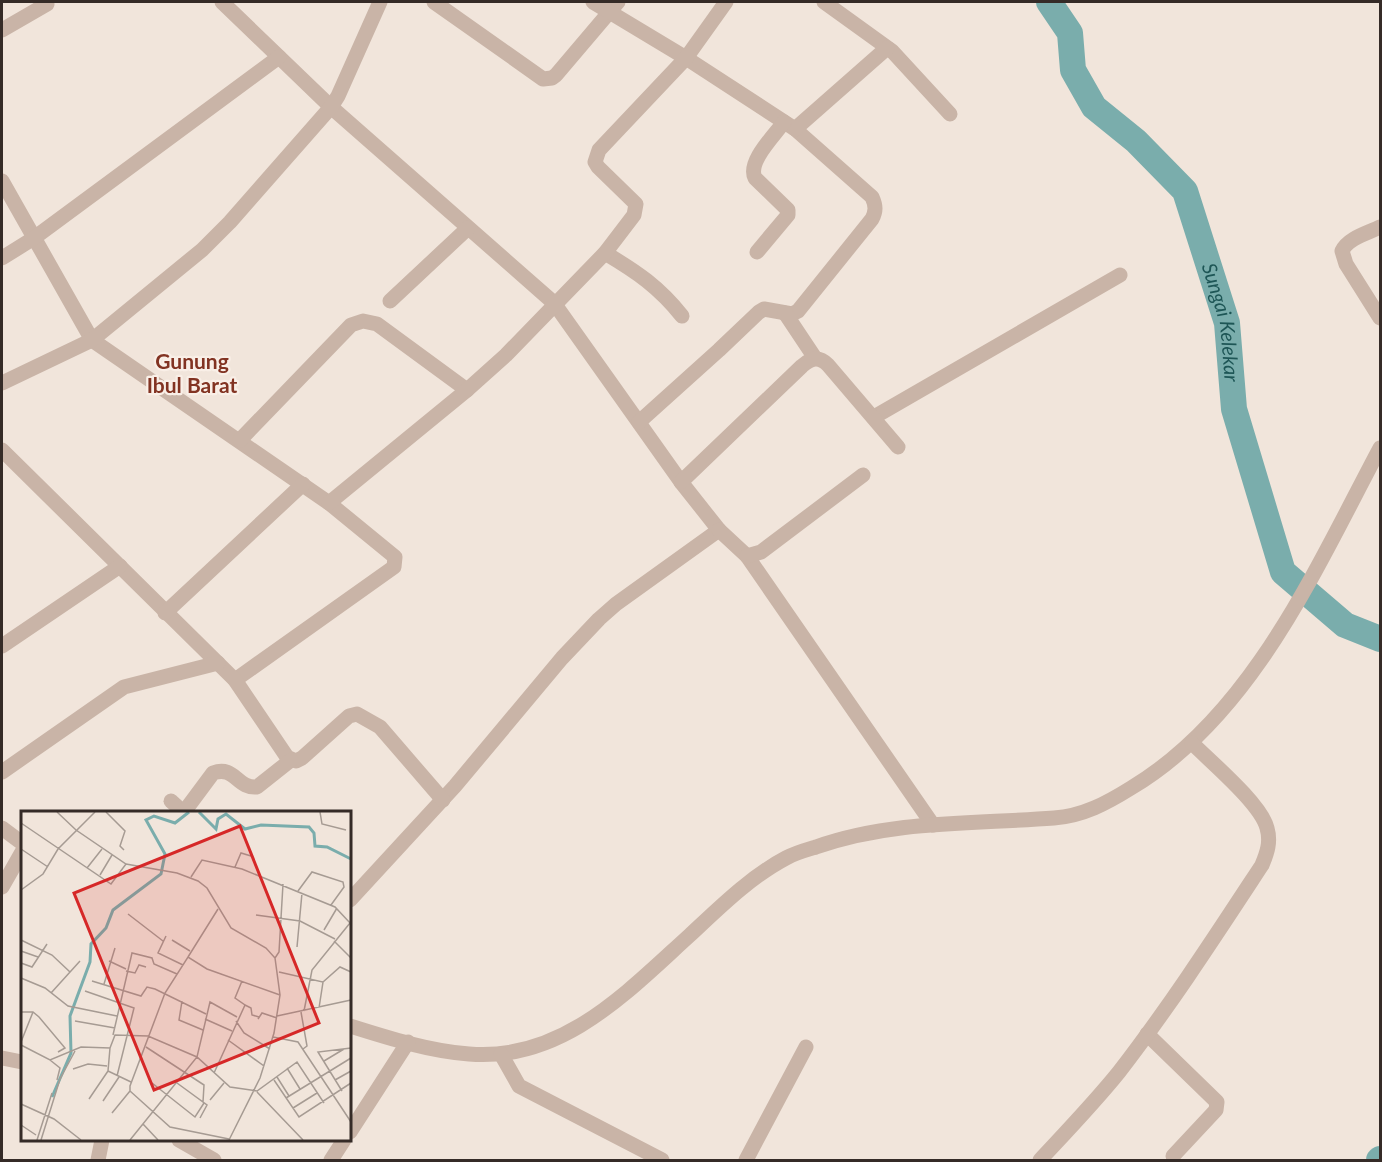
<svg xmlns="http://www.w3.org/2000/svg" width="1382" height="1162" font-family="Lato,sans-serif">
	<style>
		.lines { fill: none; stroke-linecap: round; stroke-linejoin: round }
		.river { stroke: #7aadac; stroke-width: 26 }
		.minor { stroke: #c9b4a7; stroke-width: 15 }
		.labels { text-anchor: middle; stroke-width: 4.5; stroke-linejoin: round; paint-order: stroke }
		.water-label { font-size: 20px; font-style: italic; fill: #1e5656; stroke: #f9efe7 }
		.quarter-label { font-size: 21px; font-weight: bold; fill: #823322; stroke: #f9efe7 }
		.inset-river { fill: none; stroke: #7aadac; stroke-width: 3 }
		.inset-road { fill: none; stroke: #a69b93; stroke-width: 1.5 }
		.view { fill: #d62828; fill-opacity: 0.15; stroke: #d62828; stroke-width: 3 }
		.inset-edge { fill: none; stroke: #352b27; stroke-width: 3 }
	</style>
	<rect width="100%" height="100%" fill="#f1e5db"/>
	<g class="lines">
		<g class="river">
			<path id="s1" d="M 1049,2 L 1070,33 L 1073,70 L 1094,107 L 1136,141 L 1185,191 L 1227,323 L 1234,409 L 1283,572 L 1345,625 L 1380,639"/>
			<polyline points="1379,1160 1380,1159"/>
		</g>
		<g class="minor">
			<polyline points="222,2 331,107 554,303 681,482 719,530 616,604 599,619 562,658 455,786 350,900"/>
			<polyline points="434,2 543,79 552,78 556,75 618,2"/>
			<path d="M 593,2 L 686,58 L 795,129 L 872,197 C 876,206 876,211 872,219 L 798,311 L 792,314 L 764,309 L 759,312 L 719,350 L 639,422"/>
			<polyline points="824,2 892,51 950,114"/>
			<polyline points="2,30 47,4"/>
			<polyline points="795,129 887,48"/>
			<polyline points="2,181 92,340 329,503 395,557 394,567 235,680"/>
			<path d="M 1380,227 C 1368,233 1348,238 1342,251 L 1346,264 L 1380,318"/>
			<path d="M 757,252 L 788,215 L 788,210 L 755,178 C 747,162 774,136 784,122"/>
			<path d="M 605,253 C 637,272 659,287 682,316"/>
			<polyline points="2,258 34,238 279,57"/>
			<polyline points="390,301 468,228"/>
			<polyline points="785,313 815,358"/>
			<polyline points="2,383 92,340 202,250 230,222 331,107 338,96 380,2"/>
			<polyline points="874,417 1120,275"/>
			<polyline points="240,440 351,325 363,321 377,324 467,390"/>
			<polyline points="2,450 235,680 287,757 296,761 302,758 349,716 357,714 380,727 443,800"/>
			<path d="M 681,482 L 802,366 C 811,358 819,356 828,365 L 898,447"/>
			<polyline points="329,503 467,390 506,355 605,253 634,215 636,204 598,167 595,162 599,150 686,58 726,2"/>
			<polyline points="719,530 747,556 933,825"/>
			<polyline points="747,556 761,552 863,475"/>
			<polyline points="165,613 303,484"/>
			<polyline points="2,646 120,566"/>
			<polyline points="2,772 124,687 218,663"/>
			<polyline points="171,801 183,812"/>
			<path d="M 184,812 L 213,773 C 235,765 237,789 257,787 L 291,760"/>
			<polyline points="2,828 22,843"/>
			<polyline points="2,887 22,852"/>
			<path d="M 350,1026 C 388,1038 429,1051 469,1054 C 562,1062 627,992 690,935 C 719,908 750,877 786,858 C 795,853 806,850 816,847 C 892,820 975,824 1054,818 C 1083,816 1107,803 1131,788 C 1252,716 1316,568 1380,448"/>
			<polyline points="1147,1034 1217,1102 1216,1110 1173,1156"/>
			<polyline points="501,1054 519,1086 662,1160"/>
			<polyline points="2,1058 22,1062"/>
			<polyline points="350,1132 408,1042"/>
			<polyline points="179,1140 214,1160"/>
			<polyline points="98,1160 102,1140"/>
			<polyline points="331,1160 344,1140"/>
			<polyline points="746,1160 806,1047"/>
			<path d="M 1040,1160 C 1067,1131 1094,1103 1119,1072 C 1170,1006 1216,935 1262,865 C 1267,853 1271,842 1267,828 C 1261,804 1212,763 1192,743"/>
		</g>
	</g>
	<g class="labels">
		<g class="water-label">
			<text dy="7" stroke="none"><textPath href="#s1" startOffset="378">Sungai Kelekar</textPath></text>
		</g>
		<g class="quarter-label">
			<text x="192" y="369">Gunung<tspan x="192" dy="24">Ibul Barat</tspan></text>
		</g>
	</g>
	<g transform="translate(21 811)">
		<rect width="330" height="330" fill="#f1e5db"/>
		<path class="inset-river" d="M 178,1 L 195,18 L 197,8 L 205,3 L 224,18 L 240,14 L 288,16 L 293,22 L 294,35 L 306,36 L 330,48M 31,286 L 50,242 L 49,205 L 69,151 L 70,133 L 85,117 L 92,99 L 140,63 L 144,43 L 125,9 L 133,5 L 154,12 L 168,1"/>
		<path class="inset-road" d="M 36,1 L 55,19 L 105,53 L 156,62 L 177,70 L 186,77 L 210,117 L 245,137 L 254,147 L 259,184 L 253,222 L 239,267 L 208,329M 85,1 L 104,20 L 99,35 L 103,39M 299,1 L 301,13 L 325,19M 0,12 L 90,73 L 105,53M 0,38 L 27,56M 214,56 L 220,42 L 230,45M 66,57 L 81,38M 79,64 L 91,44M 170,66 L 181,49 L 221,58 L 314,96 L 330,113M 0,79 L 22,63 L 37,38 L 74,1M 277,80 L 291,61 L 322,71 L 323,76 L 310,94M 107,103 L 142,130M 235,104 L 279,110 L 314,128M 303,119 L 316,97M 145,125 L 137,142 L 162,154M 0,129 L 31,144 L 49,161M 151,129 L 169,140M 313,130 L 330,147M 276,136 L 281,82M 0,140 L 17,146M 167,146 L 197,98M 254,147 L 258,141 L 262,73M 88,150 L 105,158M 0,152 L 11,156 L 26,133M 105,160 L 114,162 L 118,154 L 125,156M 258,161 L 302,171 L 298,197M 0,167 L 24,177 L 47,195 L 96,205M 71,170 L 120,185 L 126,176 L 134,178 L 185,203M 302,171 L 319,156 L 330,161M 83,173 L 94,137M 64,180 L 113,197 L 96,265M 30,182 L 59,150M 161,190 L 158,209 L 182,219M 224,194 L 230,197 L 231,204 L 238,206M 283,200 L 291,159 L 329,112M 0,201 L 12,201 L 18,206 L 44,237 L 37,241M 280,201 L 286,235 L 282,238M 256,205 L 330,189M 184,208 L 211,220M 237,208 L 241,202 L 256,207M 54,210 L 94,217M 215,210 L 223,222 L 249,238M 92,224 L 111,142 L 131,147 L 133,153 L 156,163M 252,226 L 277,231 L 330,311M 207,229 L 243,255M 0,231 L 12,201M 0,234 L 29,249 L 60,236 L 89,237 L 94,224 L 127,225 L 176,246 L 209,276 L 236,280 L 276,251 L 303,292M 125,236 L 183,274 L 182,291M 89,237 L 87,260 L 110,271M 29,249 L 39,257 L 36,269M 303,250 L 323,238M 266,257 L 279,278M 52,258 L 67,253 L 86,255M 193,262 L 224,194 L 214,187 L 221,170M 256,266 L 268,285M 253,269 L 278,306 L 330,272M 314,269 L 330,260M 131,272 L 174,306 L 183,292M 156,272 L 186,294 L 179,307M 321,280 L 297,241 L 330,237M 236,281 L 282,329M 265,287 L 330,247M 68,288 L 87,260M 189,289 L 203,272M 82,290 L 98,266M 0,293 L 33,308 L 60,329M 272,297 L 296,282M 91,302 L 109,280M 122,313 L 137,329M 0,314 L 15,324M 208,328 L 149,316 L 109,280 L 109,275 L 144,182 L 167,146 L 186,158 L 259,184M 16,329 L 31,282M 20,329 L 39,268 L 54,240M 109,329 L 176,246 L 189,191 L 216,206"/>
		<path class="view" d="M 219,15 L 298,212 L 133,279 L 53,82 Z"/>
		<rect width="330" height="330" class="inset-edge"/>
	</g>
	<rect width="1382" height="1162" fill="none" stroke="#352b27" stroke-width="6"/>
</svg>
